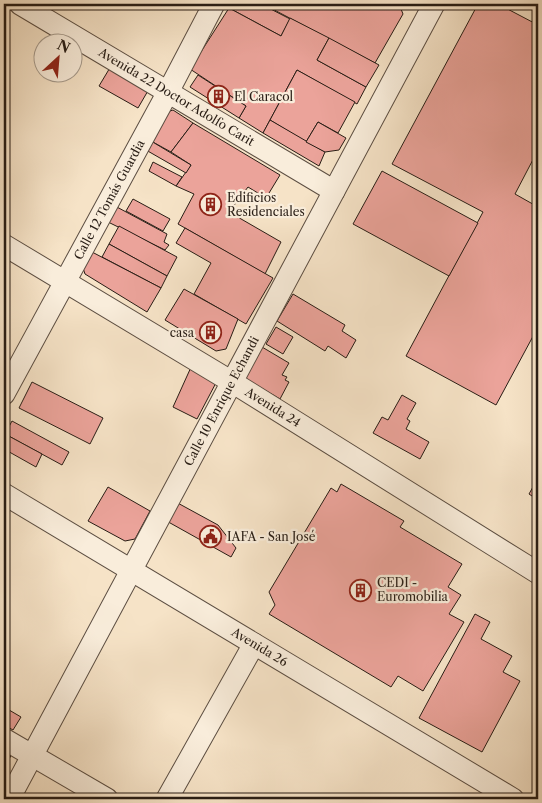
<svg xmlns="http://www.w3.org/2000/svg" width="542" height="803" font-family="'Libre Caslon Text',serif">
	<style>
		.building { fill: #eba39a; stroke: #281d15 }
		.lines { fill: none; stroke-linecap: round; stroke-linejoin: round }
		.minor-casing { stroke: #5c4e42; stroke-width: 23 }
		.minor { stroke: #f9eddb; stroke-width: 21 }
		.labels { text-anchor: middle; stroke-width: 4.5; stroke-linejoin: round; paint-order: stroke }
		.street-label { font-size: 12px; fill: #281d15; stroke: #f9eddb }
		.poi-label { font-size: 12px; fill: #281d15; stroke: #f9eddb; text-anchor: start }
	</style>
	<rect width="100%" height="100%" fill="#f6e3c7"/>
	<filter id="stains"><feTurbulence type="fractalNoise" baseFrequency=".004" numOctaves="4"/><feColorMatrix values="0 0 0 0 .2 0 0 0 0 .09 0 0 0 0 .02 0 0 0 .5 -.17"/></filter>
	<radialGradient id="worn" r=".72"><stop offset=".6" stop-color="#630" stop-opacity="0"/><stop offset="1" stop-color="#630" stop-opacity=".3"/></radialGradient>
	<g class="building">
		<polygon points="232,4 261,4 290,19 281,36 229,8"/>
		<polygon points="263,4 399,4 403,14 375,63"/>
		<polygon points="478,4 498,4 538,25 538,150 515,194 538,207 538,327 496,405 406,356 483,212 392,164"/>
		<polygon points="229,8 281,36 290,18 329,38 317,60 366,87 357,104 297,70 263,133 239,118 246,106 190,69"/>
		<polygon points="329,38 379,65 366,87 317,60"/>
		<polygon points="111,66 149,89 138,108 99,86"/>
		<polygon points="297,70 355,102 338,133 318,122 306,142 270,120"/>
		<polygon points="198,75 246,106 239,118 190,87"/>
		<polygon points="173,110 193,123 171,152 151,141 164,113"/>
		<polygon points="270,120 325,152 319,166 263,133"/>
		<polygon points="318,122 346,138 339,150 325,152 306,142"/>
		<polygon points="193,123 280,175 266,198 248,187 229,212 281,242 265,274 178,224 194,194 176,186 191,165 171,152"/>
		<polygon points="151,141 191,165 186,173 146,150"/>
		<polygon points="153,162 182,177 176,186 149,171"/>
		<polygon points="382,171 478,223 449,276 353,224"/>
		<polygon points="133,199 170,219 163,231 126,211"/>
		<polygon points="115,206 167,234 164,242 169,245 165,250 106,221"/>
		<polygon points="119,226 177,257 167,276 109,244"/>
		<polygon points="185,228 273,278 246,324 194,294 211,263 176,243"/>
		<polygon points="109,244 167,276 161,288 102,257"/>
		<polygon points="92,252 161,288 147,312 85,274 83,268"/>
		<polygon points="184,289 238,319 226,349 216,351 165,320"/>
		<polygon points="293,294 345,325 342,331 356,340 346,358 328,346 325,351 277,321"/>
		<polygon points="276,327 293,337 283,354 266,344"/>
		<polygon points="262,347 289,363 282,375 287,377 285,380 289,382 280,399 244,378"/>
		<polygon points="192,365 218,379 197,419 173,407"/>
		<polygon points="32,382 103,418 90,444 19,408"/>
		<polygon points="402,395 416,403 407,419 410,421 406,429 429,442 420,459 373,433 382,417 388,420"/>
		<polygon points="12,421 69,452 62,465 5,434"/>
		<polygon points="5,434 42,454 36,467 4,449"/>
		<polygon points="538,478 538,500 529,494"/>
		<polygon points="341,484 404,521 400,527 462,564 448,587 461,595 449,614 464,622 423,691 398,676 391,687 269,614 275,605 269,592 331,488 337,492"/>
		<polygon points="108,487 150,511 135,539 125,541 88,521"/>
		<polygon points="174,501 218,525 236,548 231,557 163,519"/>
		<polygon points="475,614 490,622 481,639 512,656 503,672 520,681 482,752 419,718"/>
		<polygon points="4,707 21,717 13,730 4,725"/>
		<polygon points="4,751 11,755 4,771"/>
	</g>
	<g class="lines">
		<defs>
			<g id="minor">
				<path id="s1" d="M 20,4 L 334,191"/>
				<path id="s2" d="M 4,245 L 232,382 L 538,573"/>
				<path id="s3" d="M 4,394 L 168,92 L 214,4"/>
				<path id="s4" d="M 4,494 L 513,799"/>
				<polyline points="4,739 107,799"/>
				<path id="s5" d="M 9,799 L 434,4"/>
				<polyline points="167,799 254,644"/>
			</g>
		</defs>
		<use href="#minor" class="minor-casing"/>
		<use href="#minor" class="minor"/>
	</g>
	<defs>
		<symbol id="building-ring" viewBox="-11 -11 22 22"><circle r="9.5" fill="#f9eddb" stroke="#8f2418" stroke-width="1.5"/><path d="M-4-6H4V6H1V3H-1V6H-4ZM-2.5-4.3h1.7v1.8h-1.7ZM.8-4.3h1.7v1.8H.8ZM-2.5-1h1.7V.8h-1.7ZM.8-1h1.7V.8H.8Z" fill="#8f2418"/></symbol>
		<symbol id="civic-ring" viewBox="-11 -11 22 22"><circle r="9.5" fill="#f9eddb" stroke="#8f2418" stroke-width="1.5"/><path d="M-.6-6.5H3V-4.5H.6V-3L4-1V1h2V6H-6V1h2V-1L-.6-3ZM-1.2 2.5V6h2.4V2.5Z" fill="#8f2418"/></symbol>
	</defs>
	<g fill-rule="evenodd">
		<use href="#building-ring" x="206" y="84" width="25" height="25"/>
		<use href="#building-ring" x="198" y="192" width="25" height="25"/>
		<use href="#building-ring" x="198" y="320" width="25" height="25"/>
		<use href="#civic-ring" x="198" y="524" width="25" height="25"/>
		<use href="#building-ring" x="348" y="578" width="25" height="25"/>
	</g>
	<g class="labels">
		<g class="street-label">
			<text dy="4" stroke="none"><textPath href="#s1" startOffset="182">Avenida 22 Doctor Adolfo Carit</textPath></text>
			<text dy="4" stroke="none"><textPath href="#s3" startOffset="221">Calle 12 Tomás Guardia</textPath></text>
			<text dy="4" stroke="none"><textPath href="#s5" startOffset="451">Calle 10 Enrique Echandi</textPath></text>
			<text dy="4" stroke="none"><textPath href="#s2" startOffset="314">Avenida 24</textPath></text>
			<text dy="4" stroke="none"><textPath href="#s4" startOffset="298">Avenida 26</textPath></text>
		</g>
		<g class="poi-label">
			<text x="234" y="101">El Caracol</text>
			<text x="227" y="202">Edificios<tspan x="227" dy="14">Residenciales</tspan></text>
			<text x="194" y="337" text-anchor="end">casa</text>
			<text x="227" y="541">IAFA - San José</text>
			<text x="377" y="587">CEDI -<tspan x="377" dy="14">Euromobilia</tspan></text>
		</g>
	</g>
	<rect width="542" height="803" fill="none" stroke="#f6e3c7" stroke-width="20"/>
	<rect x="5" y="5" width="532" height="793" fill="none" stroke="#281d15" stroke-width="2.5"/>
	<rect x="10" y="10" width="522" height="783" fill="none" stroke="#281d15"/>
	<g transform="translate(58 58) rotate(26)"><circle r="24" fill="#f9eddb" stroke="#a59a8c"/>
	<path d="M0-4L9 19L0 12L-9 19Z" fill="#8f2418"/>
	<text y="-8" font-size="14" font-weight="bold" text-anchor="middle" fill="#281d15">N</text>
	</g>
	<rect width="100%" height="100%" filter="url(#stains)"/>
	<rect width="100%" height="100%" fill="url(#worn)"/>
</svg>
